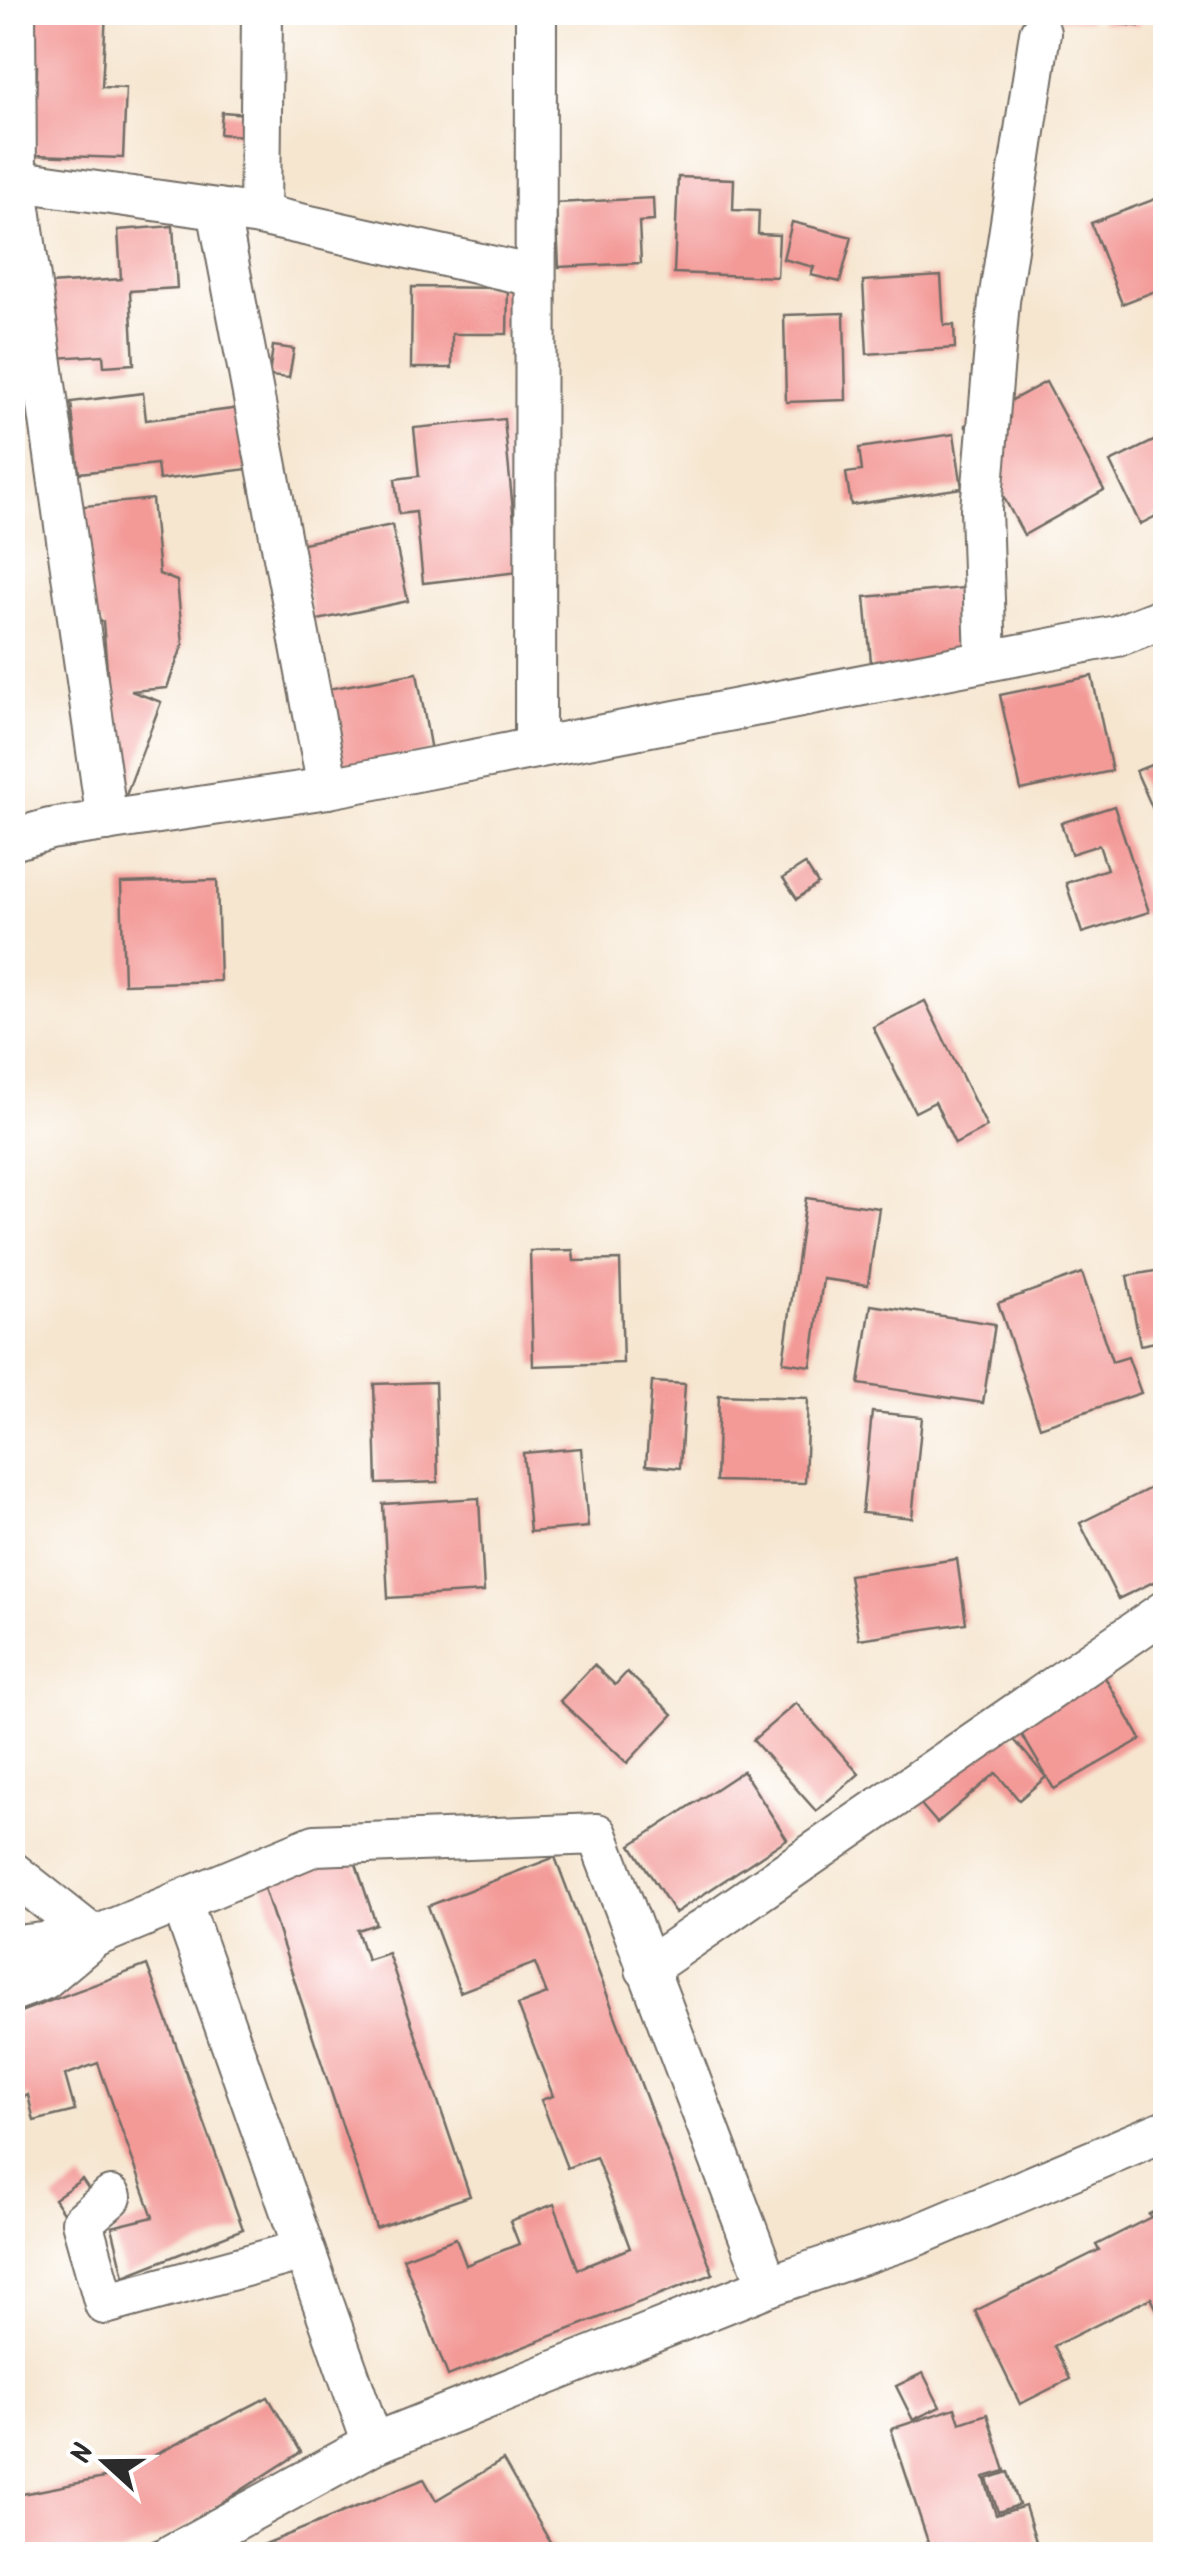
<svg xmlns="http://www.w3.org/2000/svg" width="1178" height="2567" font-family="Kalam,sans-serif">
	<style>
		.building { fill: #f39a97 }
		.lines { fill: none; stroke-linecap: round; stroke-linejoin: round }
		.minor-casing { stroke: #726c65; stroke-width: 44 }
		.minor { stroke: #fff; stroke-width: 40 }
	</style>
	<rect width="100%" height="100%" fill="#fff"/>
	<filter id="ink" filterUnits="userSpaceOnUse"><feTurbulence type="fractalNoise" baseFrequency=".01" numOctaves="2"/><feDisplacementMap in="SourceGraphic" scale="20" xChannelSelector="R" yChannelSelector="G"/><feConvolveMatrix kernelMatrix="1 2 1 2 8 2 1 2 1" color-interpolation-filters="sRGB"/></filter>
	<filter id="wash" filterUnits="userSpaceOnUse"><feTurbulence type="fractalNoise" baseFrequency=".0048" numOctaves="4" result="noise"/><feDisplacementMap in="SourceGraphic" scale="40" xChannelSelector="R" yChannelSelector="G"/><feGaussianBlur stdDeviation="2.25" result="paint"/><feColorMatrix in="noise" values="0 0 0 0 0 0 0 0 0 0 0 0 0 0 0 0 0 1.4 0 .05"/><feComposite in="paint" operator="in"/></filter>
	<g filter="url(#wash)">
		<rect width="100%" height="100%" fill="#f6e6d0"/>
		<g id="blocks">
			<g class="building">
				<polygon points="28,12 106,12 102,87 126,88 123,158 34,155 37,66 26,66"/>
				<polygon points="1049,12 1090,12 1089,21 1049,17"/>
				<polygon points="1102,12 1140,12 1139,26 1101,22"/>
				<polygon points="222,112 247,114 245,136 220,134"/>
				<polygon points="678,177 734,179 733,210 759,211 758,234 779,235 777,277 674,273"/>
				<polygon points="1166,195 1166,287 1122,304 1091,223"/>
				<polygon points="653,198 654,221 639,222 641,263 559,267 556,203"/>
				<polygon points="792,222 852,237 840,282 811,275 814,267 783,259"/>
				<polygon points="173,226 177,288 130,291 134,364 104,366 103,355 55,358 50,284 121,279 118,230"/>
				<polygon points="941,276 944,325 954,325 955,348 867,354 863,281"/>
				<polygon points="412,287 508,288 507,334 452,334 452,368 411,368"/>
				<polygon points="844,313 846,400 786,402 784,315"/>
				<polygon points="273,346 294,349 289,378 269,376"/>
				<polygon points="1046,382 1104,490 1024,535 965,425"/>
				<polygon points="143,393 146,420 241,408 248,469 159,480 157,464 79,473 71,402"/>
				<polygon points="504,419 519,572 423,583 416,512 399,514 395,479 419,476 414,428"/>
				<polygon points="954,434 962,488 851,505 846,473 862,471 859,448"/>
				<polygon points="1166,435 1166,511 1140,524 1110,462"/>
				<polygon points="152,499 159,574 177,581 183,644 167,688 131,691 161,702 119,814 103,622 86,616 75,507"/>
				<polygon points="392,525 408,601 313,621 298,544"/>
				<polygon points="963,588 970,663 872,673 865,597"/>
				<polygon points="417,673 431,751 343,774 328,689"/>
				<polygon points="1092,676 1112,771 1021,790 1000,695"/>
				<polygon points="1166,759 1166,839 1136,771"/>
				<polygon points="1114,806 1149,912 1082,933 1066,883 1107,869 1099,845 1071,854 1061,823"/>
				<polygon points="805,864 818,884 797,899 783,878"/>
				<polygon points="217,880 220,981 124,984 121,883"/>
				<polygon points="925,1001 987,1127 955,1144 935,1102 915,1112 873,1027"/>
				<polygon points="806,1198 879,1208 868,1285 823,1279 811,1366 783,1362"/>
				<polygon points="573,1250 574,1261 620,1260 623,1363 533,1366 530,1251"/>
				<polygon points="1166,1269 1166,1340 1140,1345 1127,1276"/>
				<polygon points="1082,1273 1112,1362 1128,1357 1141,1393 1040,1427 998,1303"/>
				<polygon points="871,1305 995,1324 983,1403 859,1384"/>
				<polygon points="435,1382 438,1482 377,1484 374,1384"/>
				<polygon points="652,1382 685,1384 680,1468 646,1465"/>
				<polygon points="719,1395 808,1398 805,1483 716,1481"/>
				<polygon points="872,1412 922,1417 912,1518 862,1513"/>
				<polygon points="581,1448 588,1527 530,1532 523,1453"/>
				<polygon points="1163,1482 1166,1576 1118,1599 1080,1523"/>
				<polygon points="479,1498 484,1592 388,1598 383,1504"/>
				<polygon points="957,1559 966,1623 859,1639 849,1575"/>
				<polygon points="1166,1631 1166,1656 1153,1641"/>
				<polygon points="594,1665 615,1685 627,1672 673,1714 627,1763 560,1701"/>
				<polygon points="1100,1669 1141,1739 1054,1789 1013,1720"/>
				<polygon points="796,1703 859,1774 816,1811 753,1740"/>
				<polygon points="998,1721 1046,1777 1019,1800 996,1773 937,1823 912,1794"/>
				<polygon points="743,1771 787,1839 675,1913 631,1845"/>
				<polygon points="351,1849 376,1924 357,1930 367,1960 388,1953 470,2196 376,2228 261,1879"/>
				<polygon points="555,1857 713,2274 448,2376 403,2258 456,2238 466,2265 519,2244 510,2221 554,2204 578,2269 630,2248 596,2157 567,2168 541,2100 553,2096 518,2005 547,1994 535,1963 460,1992 428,1906"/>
				<polygon points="147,1965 243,2229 124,2276 112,2227 153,2217 98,2063 65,2075 75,2111 34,2121 28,2095 12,2102 12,2015"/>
				<polygon points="82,2179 94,2197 66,2217 54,2199"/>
				<polygon points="1166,2206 1166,2328 1151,2298 1054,2346 1070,2379 1020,2404 975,2311 1099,2250 1096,2245 1151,2217 1149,2214"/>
				<polygon points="923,2373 940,2407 913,2420 896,2386"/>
				<polygon points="268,2397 301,2452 178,2531 121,2554 12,2554 12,2496 114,2476"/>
				<polygon points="955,2408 960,2423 987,2414 1005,2471 984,2477 996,2515 1025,2506 1040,2554 932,2554 891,2429"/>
				<polygon points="503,2460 557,2554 251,2554 253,2549 424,2479 436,2500"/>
				<polygon points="1008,2472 1019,2505 998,2512 987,2479"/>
			</g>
		</g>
	</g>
	<g filter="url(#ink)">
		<use href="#blocks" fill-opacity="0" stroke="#726c65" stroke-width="2.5"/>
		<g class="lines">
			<defs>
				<g id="minor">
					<polyline points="15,12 16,180 107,821"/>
					<polyline points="12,180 260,215 534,276"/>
					<polyline points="218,209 328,788"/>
					<polyline points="260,215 262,12"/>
					<polyline points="986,661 981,509 999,301 1040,33"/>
					<polyline points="535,748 536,12"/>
					<polyline points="12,840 50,829 328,788 1117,636 1166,617"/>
					<polyline points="12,1872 94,1937"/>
					<polyline points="181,1901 373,2444"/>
					<polyline points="12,1950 25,1945 94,1937 315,1845 597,1834 768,2286"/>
					<polyline points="646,1969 1166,1610"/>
					<polyline points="12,1991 44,1979 94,1937"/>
					<polyline points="111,2197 82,2222 105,2304 304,2250"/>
					<polyline points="173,2554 373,2444 768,2286 910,2238 1166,2130"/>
				</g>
			</defs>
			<use href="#minor" class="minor-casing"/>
			<use href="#minor" class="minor"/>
		</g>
	</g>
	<rect width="1178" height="2567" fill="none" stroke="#fff" stroke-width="50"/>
	<g transform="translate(105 2462) rotate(291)" stroke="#ffffff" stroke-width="8" paint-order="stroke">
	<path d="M0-8L18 38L0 25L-18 38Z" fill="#2b2b2b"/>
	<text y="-15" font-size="28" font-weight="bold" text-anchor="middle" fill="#2b2b2b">N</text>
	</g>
</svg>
